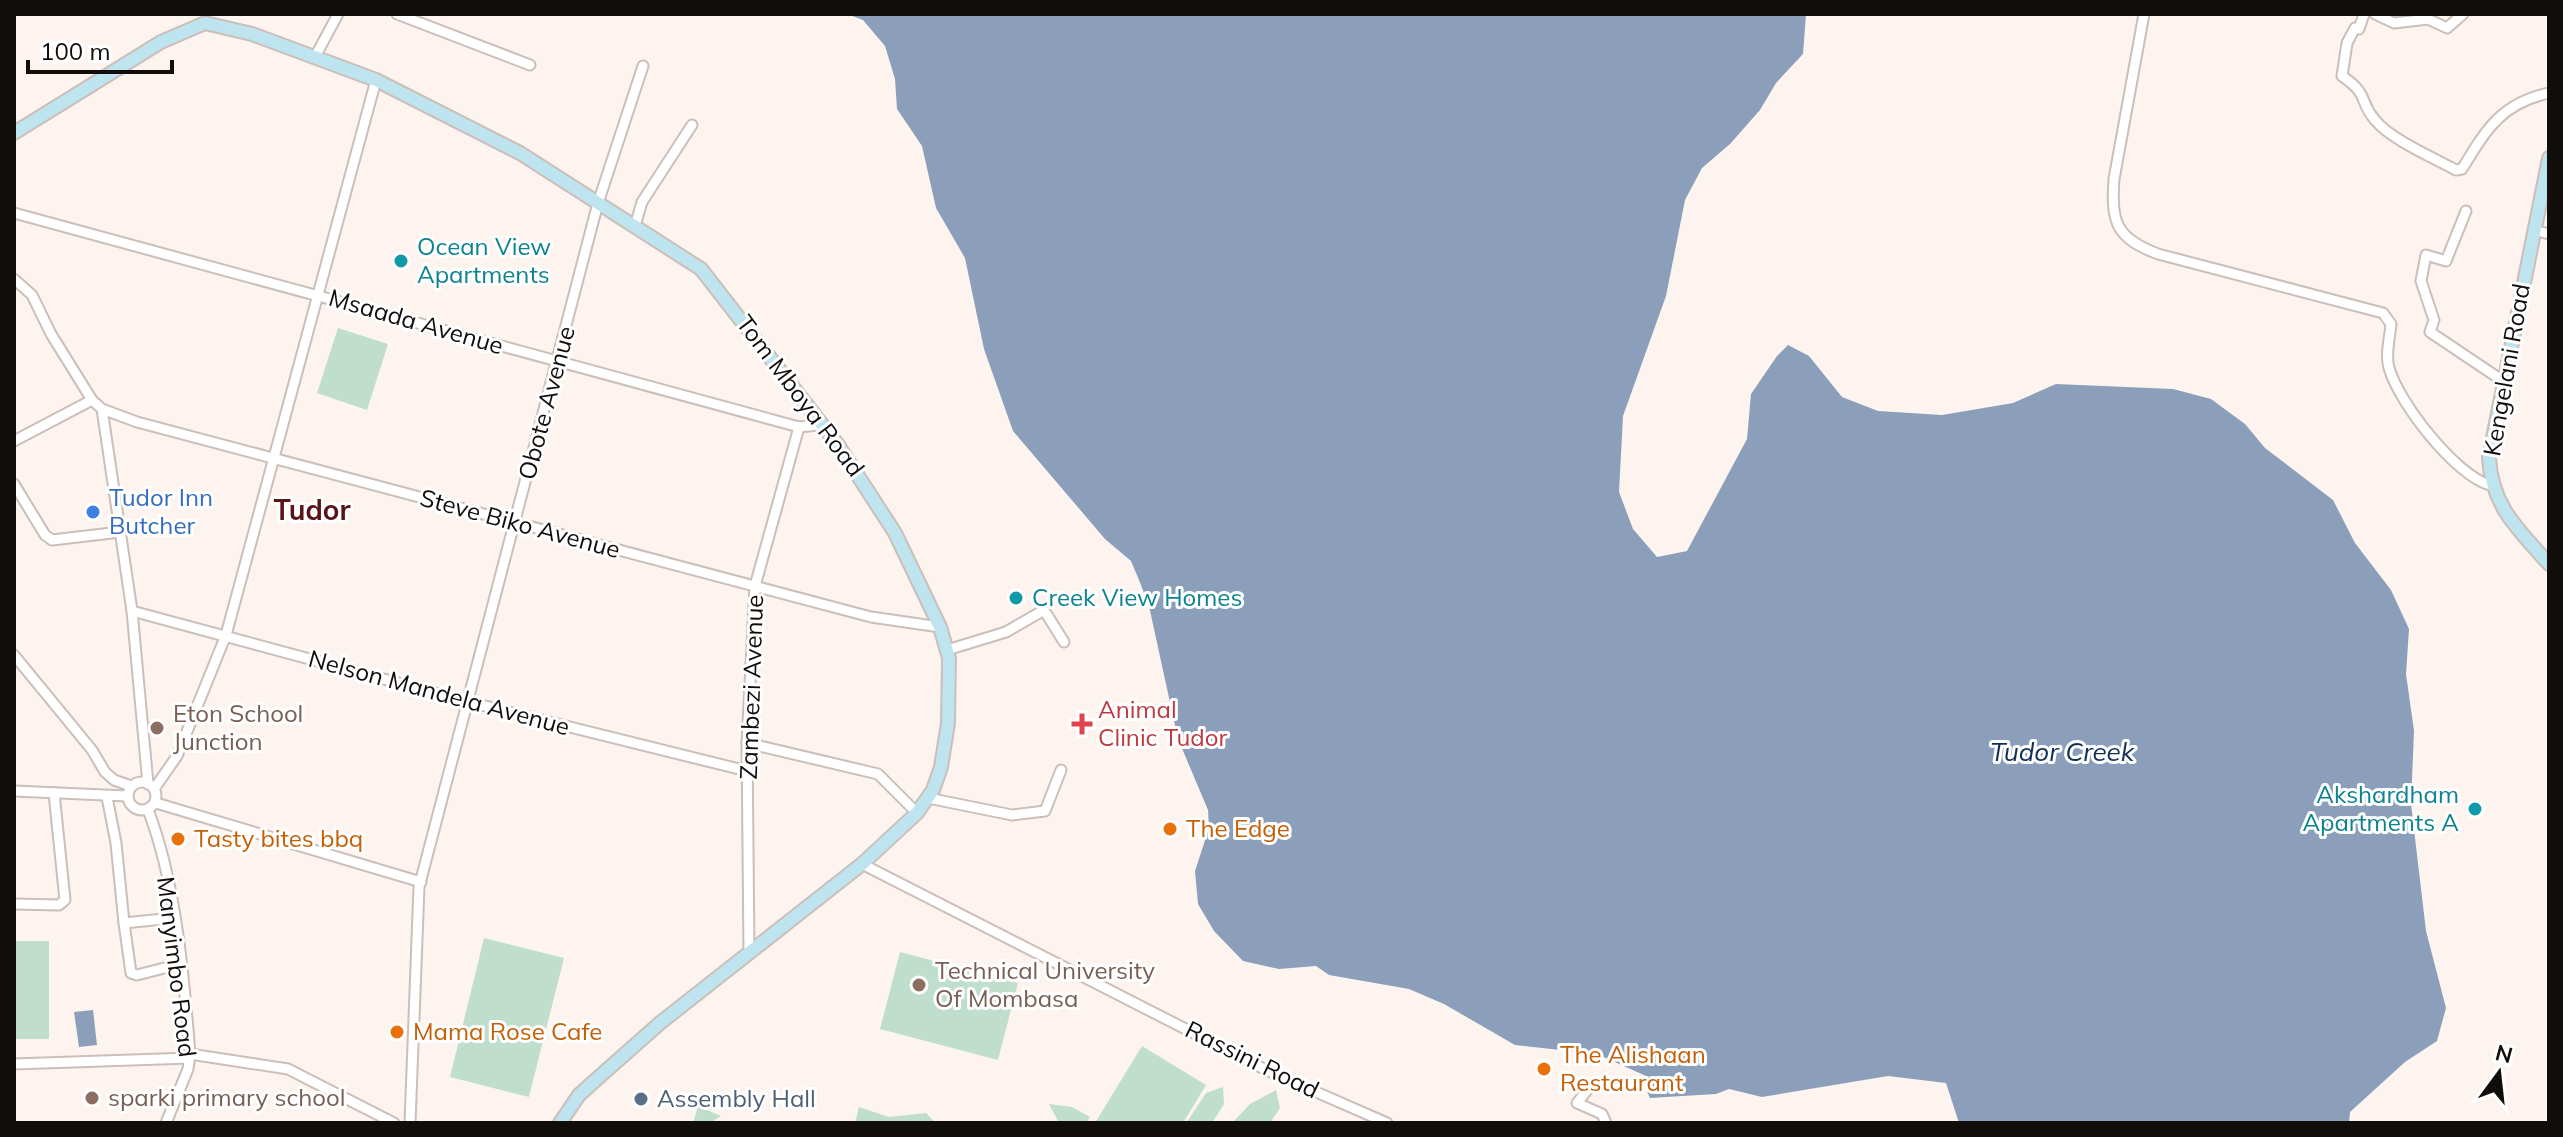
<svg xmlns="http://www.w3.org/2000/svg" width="2563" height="1137" font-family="Mulish,sans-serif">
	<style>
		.green { fill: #c0dece }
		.water { fill: #8b9fba }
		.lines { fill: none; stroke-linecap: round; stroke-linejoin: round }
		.minor-casing { stroke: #ccbeb8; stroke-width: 13 }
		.secondary-casing { stroke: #ccbeb8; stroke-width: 16 }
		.minor { stroke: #fff; stroke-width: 9 }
		.secondary { stroke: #bee4f0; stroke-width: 12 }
		.culture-dot { fill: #0f9aa8; stroke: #fff; stroke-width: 3 }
		.shop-dot { fill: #3f7fe0; stroke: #fff; stroke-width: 3 }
		.health-dot { fill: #e0444e; stroke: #fff; stroke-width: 3 }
		.education-dot { fill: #8d6e63; stroke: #fff; stroke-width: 3 }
		.food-dot { fill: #e8710a; stroke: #fff; stroke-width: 3 }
		.service-dot { fill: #5c6f8a; stroke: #fff; stroke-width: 3 }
		.labels { text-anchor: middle; stroke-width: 6; stroke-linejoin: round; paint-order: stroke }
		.culture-label { font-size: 24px; fill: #0d838f; stroke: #fff; text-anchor: start }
		.street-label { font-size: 24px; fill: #110d0b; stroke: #fff }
		.shop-label { font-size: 24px; fill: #366cbe; stroke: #fff; text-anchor: start }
		.health-label { font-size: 24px; fill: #be3a42; stroke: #fff; text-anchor: start }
		.education-label { font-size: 24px; fill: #785e54; stroke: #fff; text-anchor: start }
		.food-label { font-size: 24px; fill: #c56008; stroke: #fff; text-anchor: start }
		.service-label { font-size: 24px; fill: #4e5e75; stroke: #fff; text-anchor: start }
		.water-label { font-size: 26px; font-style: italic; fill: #122f55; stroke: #fff }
		.quarter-label { font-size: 28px; font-weight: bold; fill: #591418; stroke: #fff }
	</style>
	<rect width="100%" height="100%" fill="#fdf4f0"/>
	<g class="green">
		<polygon points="338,328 388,344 367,410 317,393"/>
		<polygon points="484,938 564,958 529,1097 450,1077"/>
		<rect x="14" y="941" width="35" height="98"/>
		<polygon points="900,952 1018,983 998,1060 880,1029"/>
		<polygon points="1142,1046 1206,1085 1183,1123 1095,1123"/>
		<polygon points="1223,1087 1224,1104 1212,1123 1187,1122 1206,1093"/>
		<polygon points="1276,1090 1280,1108 1270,1123 1232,1123 1250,1104"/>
		<polygon points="1049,1104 1072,1107 1090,1117 1086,1123 1059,1123"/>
		<polygon points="698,1106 721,1116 710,1123 693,1123"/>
		<polygon points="859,1107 889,1117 926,1113 936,1123 855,1123"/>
	</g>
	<g class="water">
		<polygon points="847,14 1806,14 1803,54 1776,83 1760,110 1730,144 1702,168 1685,200 1666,296 1623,416 1619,492 1633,529 1657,557 1687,551 1747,439 1751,394 1777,356 1788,345 1809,356 1842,397 1878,411 1942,415 2013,403 2056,384 2173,389 2211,399 2245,424 2265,448 2333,500 2355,543 2391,590 2409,629 2406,674 2414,731 2411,804 2426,931 2446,1008 2437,1041 2405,1062 2350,1112 2349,1123 1959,1123 1946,1083 1888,1076 1762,1097 1729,1089 1716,1094 1650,1098 1645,1087 1646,1076 1597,1054 1515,1045 1444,1004 1409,989 1329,975 1316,966 1279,969 1243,961 1214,931 1198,904 1195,871 1209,828 1208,810 1178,739 1149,606 1139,580 1131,561 1105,539 1013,431 984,349 965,258 936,208 922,146 897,109 895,79 885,46 863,20"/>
		<polygon points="93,1010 97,1045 79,1047 74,1012"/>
	</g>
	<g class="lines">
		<defs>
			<g id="minor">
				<polyline points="397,14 530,65"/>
				<path d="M 2144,14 L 2114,179 C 2111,223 2116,238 2158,254 L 2383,313 L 2391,324 C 2390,337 2385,355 2389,368 C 2399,403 2456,476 2490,485"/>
				<path d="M 2364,14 L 2359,29 L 2355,28 L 2347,43 L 2342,76 C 2370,95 2358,100 2375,120 C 2390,139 2434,158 2456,170 L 2462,169 C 2486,130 2501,103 2549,93"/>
				<polyline points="2375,14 2394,23 2428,19 2447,28 2463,14"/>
				<polyline points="315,57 338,14"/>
				<polyline points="2466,211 2446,261 2426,255 2421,281 2434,320 2430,332 2503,381"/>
				<polyline points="14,213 799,427 819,425"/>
				<polyline points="635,226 642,202 692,125"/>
				<polyline points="2534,230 2549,234"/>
				<polyline points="14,279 32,295 51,334 92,400 102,409 132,611 148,784"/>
				<polyline points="102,409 137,422 871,617 940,627"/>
				<polyline points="14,441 92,400"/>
				<polyline points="14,484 45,535 52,540 120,532"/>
				<polyline points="132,611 465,701 747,771"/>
				<polyline points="947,650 1006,632 1044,610 1064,642"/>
				<polyline points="14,655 92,750 105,772 114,780 131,786"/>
				<polyline points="747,743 878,774 917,813"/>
				<circle cx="142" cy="796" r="14"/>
				<polyline points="154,789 177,756 226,635 376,80"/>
				<polyline points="14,791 127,796"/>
				<polyline points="107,797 116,843 124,923 173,918"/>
				<polyline points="928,798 1012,815 1045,811 1061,770"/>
				<polyline points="156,803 421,882"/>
				<path d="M 148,810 C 176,882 184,977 190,1054 L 188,1069 L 166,1123"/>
				<polyline points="862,864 1266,1070 1387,1123"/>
				<polyline points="14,904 59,905 65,900 54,793"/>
				<polyline points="124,923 131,973 137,975 180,964"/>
				<polyline points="749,953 747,743 755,586 799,427"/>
				<polyline points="190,1054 288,1069 394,1123"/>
				<polyline points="14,1064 190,1058"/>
				<polyline points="1589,1088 1577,1103 1602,1114 1606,1123"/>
				<polyline points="410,1123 419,887 598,203 643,66"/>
			</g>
			<g id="secondary">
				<polyline points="14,133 161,42 205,23 252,34 376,80 520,153 701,269 838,445 895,533 940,627 949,658 948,723 941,767 933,790 917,813 862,864 660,1023 599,1077 579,1095 560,1123"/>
				<path d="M 2549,158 L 2489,458 C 2492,507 2518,529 2549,564"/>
			</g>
		</defs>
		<use href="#minor" class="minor-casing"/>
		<use href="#secondary" class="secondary-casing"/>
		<use href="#minor" class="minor"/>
		<use href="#secondary" class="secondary"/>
	</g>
	<g class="culture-dot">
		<circle cx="401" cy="261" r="8"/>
		<circle cx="1016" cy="598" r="8"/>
		<circle cx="2475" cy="809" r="8"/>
	</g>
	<circle class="shop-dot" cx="93" cy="512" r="8"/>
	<path class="health-dot" d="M1078 712h8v8h8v8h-8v8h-8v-8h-8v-8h8z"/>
	<g class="education-dot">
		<circle cx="157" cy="728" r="8"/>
		<circle cx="919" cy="985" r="8"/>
		<circle cx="92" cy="1098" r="8"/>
	</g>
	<g class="food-dot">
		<circle cx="1170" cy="829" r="8"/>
		<circle cx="178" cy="839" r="8"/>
		<circle cx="397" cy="1032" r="8"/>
		<circle cx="1544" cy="1069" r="8"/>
	</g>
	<circle class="service-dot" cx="641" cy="1099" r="8"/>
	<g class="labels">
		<g class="culture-label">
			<text x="417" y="255">Ocean View<tspan x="417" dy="28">Apartments</tspan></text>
			<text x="1032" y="606">Creek View Homes</text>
			<text x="2459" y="803" text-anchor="end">Akshardham<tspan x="2459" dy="28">Apartments A</tspan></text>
		</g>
		<g class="street-label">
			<text transform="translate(416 322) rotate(16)" y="8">Msaada Avenue</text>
			<text transform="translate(2507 370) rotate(-80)" y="8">Kengelani Road</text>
			<text transform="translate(800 396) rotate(53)" y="8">Tom Mboya Road</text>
			<text transform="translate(547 403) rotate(-75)" y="8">Obote Avenue</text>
			<text transform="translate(520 524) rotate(15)" y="8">Steve Biko Avenue</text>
			<text transform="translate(752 687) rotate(-88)" y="8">Zambezi Avenue</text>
			<text transform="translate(439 693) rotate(15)" y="8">Nelson Mandela Avenue</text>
			<text transform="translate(176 967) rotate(83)" y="8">Manyimbo Road</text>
			<text transform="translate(1252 1060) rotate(26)" y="8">Rassini Road</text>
		</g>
		<g class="shop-label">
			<text x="109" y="506">Tudor Inn<tspan x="109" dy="28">Butcher</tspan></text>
		</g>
		<g class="health-label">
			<text x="1098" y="718">Animal<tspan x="1098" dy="28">Clinic Tudor</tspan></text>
		</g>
		<g class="education-label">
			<text x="173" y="722">Eton School<tspan x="173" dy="28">Junction</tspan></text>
			<text x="935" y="979">Technical University<tspan x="935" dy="28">Of Mombasa</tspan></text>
			<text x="108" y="1106">sparki primary school</text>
		</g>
		<g class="food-label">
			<text x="1186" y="837">The Edge</text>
			<text x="194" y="847">Tasty bites bbq</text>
			<text x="413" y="1040">Mama Rose Cafe</text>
			<text x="1560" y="1063">The Alishaan<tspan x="1560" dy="28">Restaurant</tspan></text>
		</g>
		<g class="service-label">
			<text x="657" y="1107">Assembly Hall</text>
		</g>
		<g class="water-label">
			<text x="2062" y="761">Tudor Creek</text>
		</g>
		<g class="quarter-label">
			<text x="312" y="520">Tudor</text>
		</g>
	</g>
	<rect width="2563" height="1137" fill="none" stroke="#110d0b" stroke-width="32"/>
	<g transform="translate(2499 1073) rotate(15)" stroke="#ffffff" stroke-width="6" paint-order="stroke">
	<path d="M0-6L14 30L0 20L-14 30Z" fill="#110d0b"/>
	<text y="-12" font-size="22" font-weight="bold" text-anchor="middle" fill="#110d0b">N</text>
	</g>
	<path d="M28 60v12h144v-12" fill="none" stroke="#110d0b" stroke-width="4"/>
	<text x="40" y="60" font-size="24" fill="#110d0b" stroke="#ffffff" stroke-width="6" paint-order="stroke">100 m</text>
</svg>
